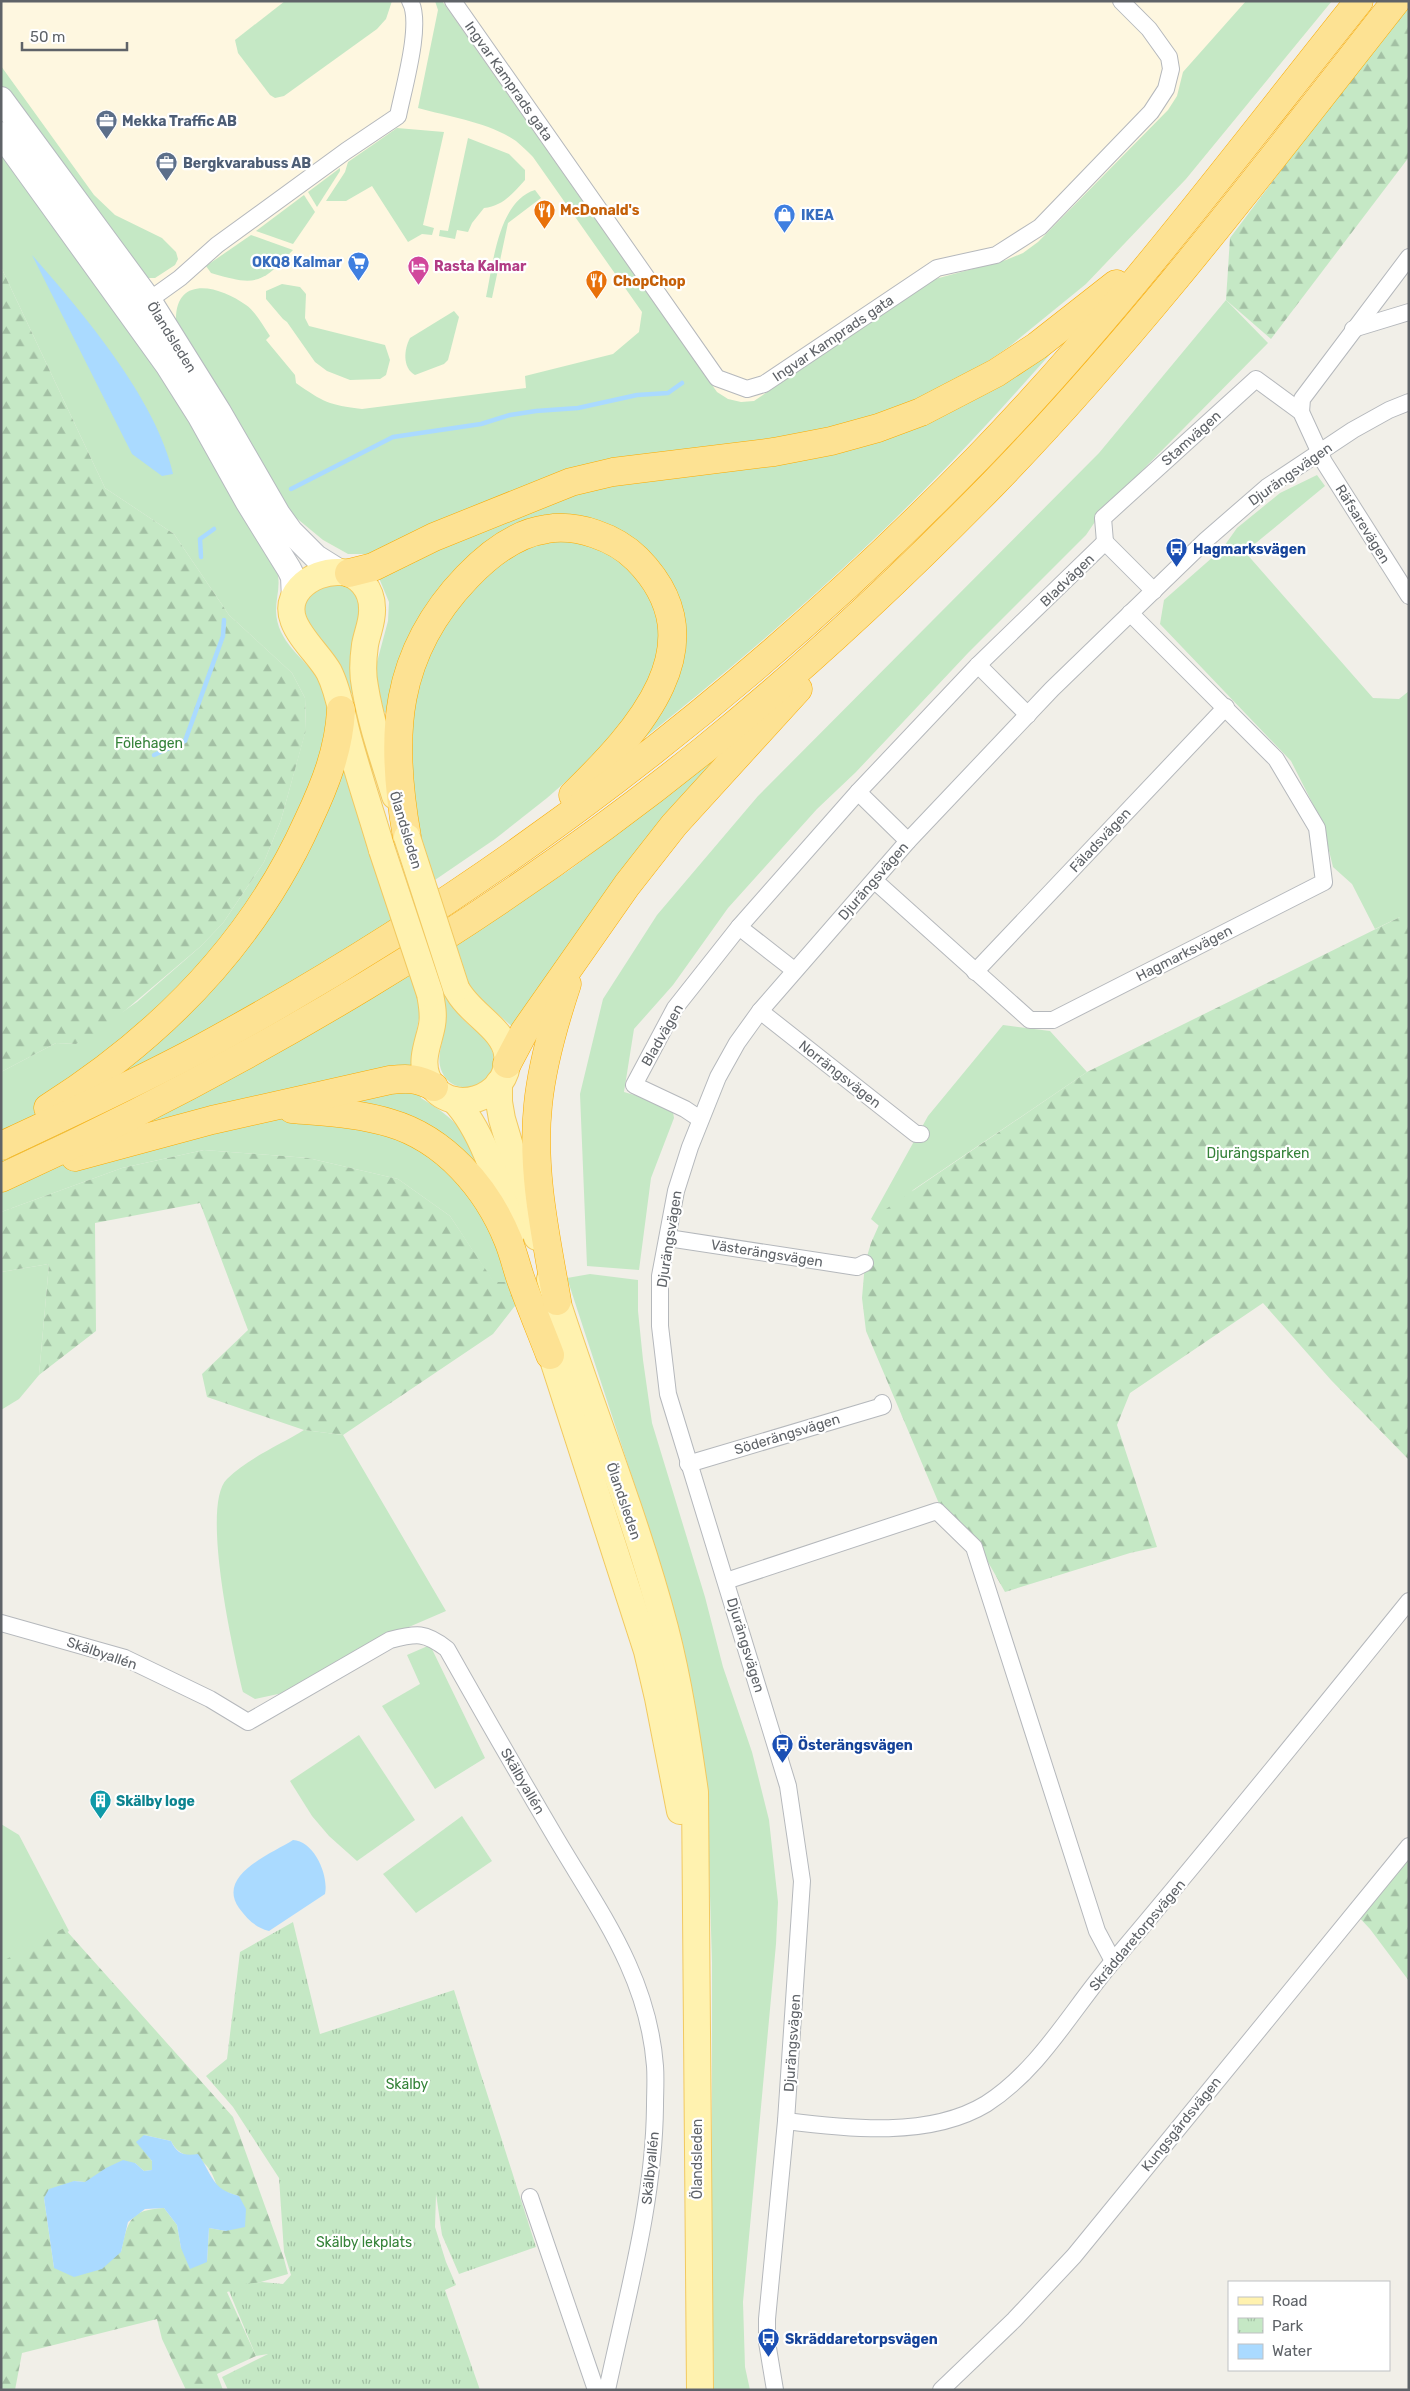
<svg xmlns="http://www.w3.org/2000/svg" width="1410" height="2391" font-family="Rubik,sans-serif">
	<style>
		.commercial { fill: #fef7e0 }
		.green { fill: #c5e8c5 }
		.forest { fill: url(#forest-firs); fill-rule: evenodd }
		.park { fill: url(#park-tufts) }
		.water { fill: #aadaff }
		.lines { fill: none; stroke-linecap: round; stroke-linejoin: round }
		.stream { stroke: #aadaff; stroke-width: 4.5 }
		.minor-casing { stroke: #b5b8bc; stroke-width: 18 }
		.secondary-casing { stroke: #b6babf; stroke-width: 26 }
		.primary-casing { stroke: #f2c960; stroke-width: 28 }
		.motorway-casing { stroke: #f9ab00; stroke-width: 29 }
		.minor { stroke: #fff; stroke-width: 16 }
		.secondary { stroke: #fff; stroke-width: 24 }
		.primary { stroke: #fff2af; stroke-width: 26 }
		.motorway { stroke: #fde293; stroke-width: 28 }
		.primary-bridge-casing { stroke: #f2c960; stroke-width: 28; stroke-linecap: butt }
		.primary-bridge { stroke: #fff2af; stroke-width: 26 }
		.labels { text-anchor: middle; stroke-width: 4.5; stroke-linejoin: round; paint-order: stroke }
		.street-label { font-size: 14px; fill: #5f6368; stroke: #fff }
		.service-label { font-size: 14px; font-weight: bold; fill: #4e5e75; stroke: #fff; text-anchor: start }
		.food-label { font-size: 14px; font-weight: bold; fill: #c56008; stroke: #fff; text-anchor: start }
		.shop-label { font-size: 14px; font-weight: bold; fill: #366cbe; stroke: #fff; text-anchor: start }
		.hotel-label { font-size: 14px; font-weight: bold; fill: #b23c85; stroke: #fff; text-anchor: start }
		.transit-label { font-size: 14px; font-weight: bold; fill: #164399; stroke: #fff; text-anchor: start }
		.park-label { font-size: 14px; fill: #348238; stroke: #fff }
		.culture-label { font-size: 14px; font-weight: bold; fill: #0d838f; stroke: #fff; text-anchor: start }
	</style>
	<defs>
		<pattern id="forest-firs" width="22" height="20" patternUnits="userSpaceOnUse" patternTransform="scale(1.25)"><rect width="22" height="20" fill="#c5e8c5"/><path d="M5 1l3.5 6h-7zM16 11l3.5 6h-7z" fill="#a3c0a4"/></pattern>
		<pattern id="park-tufts" width="24" height="20" patternUnits="userSpaceOnUse" patternTransform="scale(1.25)"><rect width="24" height="20" fill="#c5e8c5"/><path d="M3 7l-1-3M5 7V3M7 7l1-3M15 17l-1-3M17 17v-4M19 17l1-3" fill="none" stroke="#a3c0a4"/></pattern>
	</defs>
	<rect width="100%" height="100%" fill="#f1efe8"/>
	<polygon class="commercial" points="1,1 1332,1 1186,179 1086,284 1010,346 533,483 420,528 370,554 348,554 323,540 185,339 1,87"/>
	<g class="green">
		<polygon points="285,1 392,1 386,19 377,29 284,96 275,98 270,95 238,53 235,40"/>
		<path d="M 435,1 L 442,1 L 452,15 L 717,392 L 728,399 L 741,402 L 754,401 L 935,279 L 1006,260 L 1023,253 L 1038,242 L 1168,110 L 1177,96 L 1183,72 L 1246,1 L 1332,1 L 1186,179 L 1086,284 L 1010,346 L 959,381 L 911,404 L 830,430 L 533,483 L 420,528 L 370,554 L 348,554 L 323,540 L 294,516 L 272,487 L 176,321 C 175,274 220,286 246,305 C 256,312 263,326 270,336 L 266,340 L 295,375 L 296,383 C 323,402 329,405 362,409 L 526,388 L 525,376 L 613,354 L 639,332 L 642,312 L 533,157 C 528,152 522,146 516,141 C 488,122 450,117 418,108 L 438,10 Z"/>
		<polygon points="1,66 94,195 115,215 162,238 176,252 178,259 175,265 155,278 147,278 137,273 1,87"/>
		<polygon points="397,128 444,132 423,225 434,228 432,235 422,234 408,242 372,186 346,201 326,201 345,172 348,162"/>
		<path d="M 468,138 L 509,154 L 525,170 L 525,180 C 513,193 503,206 484,208 L 472,223 L 468,232 L 457,230 L 455,239 L 439,236 L 440,230 L 448,231 Z"/>
		<path d="M 1,150 L 158,368 L 277,571 C 281,586 276,597 276,611 C 277,642 303,657 320,680 L 422,1002 L 411,1061 L 421,1098 C 439,1109 456,1120 467,1139 L 516,1282 L 494,1283 L 450,1216 L 398,1179 L 308,1158 L 204,1150 L 122,1168 L 1,1212 L 1,1072 L 56,1043 L 76,1044 L 137,1002 L 201,946 L 223,923 L 264,862 L 281,820 L 306,729 L 305,698 L 292,673 L 229,615 L 174,534 L 105,488 L 1,267 Z"/>
		<polygon points="340,168 340,171 317,207 308,192"/>
		<path d="M 535,190 L 541,198 L 508,223 L 492,298 L 486,297 C 493,265 498,201 535,190 Z"/>
		<polygon points="304,195 315,212 293,244 256,231"/>
		<path d="M 251,235 L 293,250 C 261,285 255,286 211,273 L 206,266 Z"/>
		<polygon points="282,284 300,287 306,294 305,318 309,326 385,345 390,360 386,375 380,379 350,380 327,371 315,362 287,322 283,319 266,299 266,291"/>
		<polygon points="1226,300 1268,343 1103,510 1086,535 968,653 856,772 817,809 728,908 673,985 634,1029 624,1092 672,1106 674,1118 651,1178 639,1270 587,1266 580,1094 603,999 657,915 758,796 1099,453"/>
		<path d="M 454,311 L 459,317 L 448,360 L 444,364 L 415,375 C 402,368 404,349 410,338 Z"/>
		<path d="M 1068,334 C 1021,387 974,440 924,490 C 833,582 730,671 628,751 L 680,659 L 632,539 L 497,537 L 389,714 L 384,712 L 376,679 L 377,662 L 388,621 L 389,602 L 379,578 L 451,539 L 606,482 L 781,460 Z"/>
		<polygon points="1317,475 1325,486 1245,552 1373,698 1399,699 1409,691 1409,917 1400,917 1375,929 1352,884 1333,867 1322,822 1291,761 1160,624 1164,600 1222,549 1237,528 1280,493"/>
		<polygon points="566,539 608,549 642,577 660,618 658,664 635,711 587,763 547,798 495,839 432,882 414,816 408,719 432,641 485,572 528,545"/>
		<path d="M 343,583 L 356,594 L 360,603 L 357,692 L 349,694 C 345,683 342,671 336,660 C 327,645 298,621 305,603 C 306,598 310,594 313,589 Z"/>
		<polygon points="749,730 515,1029 475,994 467,982 454,947 571,869 685,782"/>
		<path d="M 448,989 C 451,999 454,1008 461,1017 C 471,1029 490,1037 493,1054 C 500,1085 455,1101 442,1072 C 435,1056 444,1043 444,1027 C 444,1015 442,1003 440,992 Z"/>
		<polygon points="1003,1025 1050,1031 1087,1072 913,1190 885,1231 871,1219 928,1116"/>
		<polygon points="49,1264 39,1375 19,1399 1,1410 1,1272"/>
		<polygon points="590,1274 638,1280 638,1311 643,1360 652,1423 705,1597 723,1667 752,1752 769,1820 778,1902 776,1944 743,2302 745,2367 750,2390 714,2390 712,2306 712,1963 708,1829 647,1523 567,1278"/>
		<path d="M 304,1430 L 343,1435 L 446,1611 L 374,1642 L 292,1691 L 255,1699 L 243,1692 C 234,1655 200,1505 227,1479 C 248,1458 280,1445 304,1430 Z"/>
		<polygon points="430,1645 485,1758 435,1789 382,1706 420,1684 407,1655"/>
		<polygon points="359,1735 415,1820 357,1861 329,1836 312,1816 290,1781"/>
		<polygon points="462,1816 492,1861 416,1913 383,1874"/>
		<polygon points="1,1824 19,1835 69,1931 1,1970"/>
	</g>
	<g class="forest">
		<polygon points="1409,7 1409,157 1271,339 1226,300 1230,238 1316,124"/>
		<polygon points="1,267 105,488 174,534 229,615 292,673 305,698 306,730 281,820 264,862 223,923 201,946 102,1030 76,1044 56,1043 1,1072"/>
		<polygon points="1400,917 1409,917 1409,1460 1331,1380 1263,1303 1130,1393 1117,1425 1157,1547 1130,1553 1005,1592 979,1546 943,1513 866,1331 862,1298 865,1263 871,1243 886,1209 1087,1072"/>
		<polygon points="204,1150 308,1158 398,1179 450,1216 494,1282 516,1282 522,1297 493,1334 343,1435 304,1430 207,1397 202,1374 248,1330 200,1203 95,1223 96,1331 39,1375 49,1264 1,1272 1,1212 122,1168"/>
		<polygon points="1409,1846 1409,1981 1370,1929 1354,1912"/>
		<path d="M 64,1928 L 233,2117 L 284,2259 L 288,2274 L 227,2292 L 256,2356 L 217,2374 L 223,2390 L 186,2390 L 162,2339 L 157,2319 L 22,2353 L 15,2390 L 1,2390 L 1,1962 ZM 144,2135 L 171,2141 C 180,2160 197,2154 206,2165 C 221,2183 208,2188 239,2196 L 226,2231 L 209,2228 L 207,2262 L 181,2248 L 177,2225 L 164,2208 C 129,2210 128,2221 121,2252 L 54,2268 L 44,2198 L 74,2181 L 85,2182 L 135,2163 L 144,2171 L 152,2170 L 152,2161 L 143,2149 Z"/>
	</g>
	<polygon class="park" points="293,1922 320,2034 454,1990 536,2247 459,2274 442,2235 436,2194 435,2227 446,2262 456,2285 445,2290 480,2390 228,2390 222,2377 268,2354 256,2356 227,2286 262,2282 283,2284 291,2275 284,2252 279,2178 233,2107 206,2076 227,2059 240,1952"/>
	<g class="water">
		<path d="M 32,255 C 83,313 156,399 173,474 L 162,476 L 132,454 Z"/>
		<path d="M 293,1840 C 314,1841 329,1875 325,1894 L 269,1931 C 255,1927 248,1920 239,1908 C 216,1875 271,1854 293,1840 Z"/>
		<path d="M 144,2135 L 171,2141 C 177,2154 184,2156 198,2154 C 213,2175 211,2189 239,2196 L 246,2209 L 245,2227 L 226,2231 L 209,2228 L 207,2262 L 190,2269 L 181,2248 L 177,2225 L 164,2208 L 145,2209 L 128,2222 L 121,2252 L 102,2269 L 74,2277 L 54,2268 L 44,2198 L 49,2189 L 74,2181 L 85,2182 L 106,2168 L 123,2160 L 135,2163 L 144,2171 L 152,2170 L 152,2161 L 136,2142 Z"/>
	</g>
	<g class="lines">
		<g class="stream">
			<polyline points="291,489 393,437 481,424 510,415 536,411 578,408 637,395 668,393 682,383"/>
			<polyline points="201,557 200,539 214,529"/>
			<polyline points="154,755 185,741 223,636 224,620"/>
		</g>
		<defs>
			<g id="minor">
				<polyline points="453,1 717,378 747,389 764,384 937,268 996,255 1040,227 1151,112 1166,89 1171,69 1169,57 1149,29 1121,1"/>
				<path d="M 141,306 L 180,278 L 217,245 L 346,151 L 398,116 C 403,90 423,23 410,1"/>
				<polyline points="1353,329 1409,312"/>
				<polyline points="1301,412 1302,399 1409,257"/>
				<polyline points="1105,542 1103,518 1256,379 1301,412 1324,462 1409,596"/>
				<polyline points="978,665 1028,715"/>
				<polyline points="858,792 908,841"/>
				<polyline points="875,881 1030,1020 1053,1020 1324,882 1317,828 1276,759 1130,613"/>
				<polyline points="739,927 794,970"/>
				<polyline points="975,972 1226,707"/>
				<polyline points="760,1011 916,1134 921,1134"/>
				<polyline points="700,1119 685,1109 634,1085 675,1008 739,927 858,792 978,665 1105,542 1154,591"/>
				<polyline points="668,1238 857,1267 865,1263"/>
				<polyline points="688,1464 883,1406 882,1403"/>
				<polyline points="726,1581 937,1511 974,1547 1097,1931 1113,1961"/>
				<path d="M 1,1623 L 125,1658 L 210,1699 L 248,1722 L 390,1640 C 417,1633 425,1632 447,1649 C 482,1711 517,1772 553,1833 C 598,1910 648,1974 655,2066 C 656,2079 655,2093 655,2106 C 654,2202 627,2296 607,2390"/>
				<path d="M 786,2121 C 849,2129 930,2138 986,2104 C 1041,2069 1073,2007 1115,1959 C 1215,1841 1312,1721 1409,1601"/>
				<polyline points="530,2197 596,2390"/>
				<polyline points="775,2390 767,2342 767,2319 786,2121 802,1881 788,1786 668,1394 660,1326 660,1276 676,1191 690,1147 718,1077 737,1043 760,1011 908,841 1052,689 1206,540 1267,487 1353,430 1389,410 1409,402"/>
				<polyline points="941,2390 1014,2320 1074,2256 1409,1846"/>
			</g>
			<g id="secondary">
				<polyline points="1,99 149,300 219,412 278,514 291,532 316,557 340,572"/>
				<polyline points="1,134 168,366 199,415 247,501 289,569 293,577 294,599"/>
			</g>
			<g id="primary">
				<path d="M 382,850 C 371,813 359,777 349,741 C 342,718 340,694 329,672 C 316,648 273,618 300,588 C 310,577 326,571 341,572 C 359,573 372,590 372,608 C 373,621 367,633 365,645 C 363,659 362,673 365,687 C 371,724 384,760 395,796"/>
				<path d="M 430,994 C 432,1005 434,1014 432,1025 C 429,1042 420,1059 427,1077 C 446,1121 513,1099 507,1054 C 504,1028 469,1014 456,988"/>
				<polyline points="499,1083 499,1102 502,1119 537,1237"/>
				<path d="M 454,1100 C 484,1131 500,1190 513,1231"/>
				<path d="M 550,1279 C 586,1396 634,1510 665,1628 C 679,1682 687,1737 695,1792 L 700,2390"/>
				<polyline points="545,1335 647,1651 658,1698 680,1811"/>
			</g>
			<g id="motorway">
				<polyline points="349,573 373,567 434,537 571,482 613,472 774,452 831,441 878,428 921,412 996,373 1037,346 1116,284"/>
				<path d="M 407,837 C 389,736 393,654 467,577 C 488,555 516,533 547,529 C 577,524 615,537 637,559 C 721,644 637,732 573,795"/>
				<polyline points="507,1064 524,1032 627,885 674,825 798,689"/>
				<path d="M 48,1108 C 160,1037 253,943 308,821 C 325,785 339,750 341,710"/>
				<path d="M 292,1109 C 324,1112 358,1113 390,1123 C 445,1139 487,1188 508,1240 C 513,1252 516,1265 520,1277 C 529,1303 540,1329 550,1355"/>
				<path d="M 1,1146 C 67,1115 132,1085 196,1051 C 485,895 748,694 977,459 C 1116,316 1235,156 1359,1"/>
				<path d="M 75,1157 L 212,1120 L 390,1080 C 407,1078 418,1078 434,1087"/>
				<path d="M 1,1178 C 249,1065 493,920 705,749 C 806,667 901,578 992,485 C 1138,335 1266,166 1396,1"/>
				<path d="M 557,1301 C 546,1237 531,1171 538,1105 C 542,1064 554,1023 567,984"/>
			</g>
		</defs>
		<use href="#minor" class="minor-casing"/>
		<use href="#secondary" class="secondary-casing"/>
		<use href="#primary" class="primary-casing"/>
		<use href="#motorway" class="motorway-casing"/>
		<use href="#minor" class="minor"/>
		<use href="#secondary" class="secondary"/>
		<use href="#primary" class="primary"/>
		<use href="#motorway" class="motorway"/>
		<defs>
			<g id="primary-bridge">
				<polyline points="407,837 456,988"/>
				<polyline points="382,850 430,994"/>
			</g>
		</defs>
		<use href="#primary-bridge" class="primary-bridge-casing"/>
		<use href="#primary-bridge" class="primary-bridge"/>
	</g>
	<defs>
		<symbol id="office-pin" viewBox="-11 -11 22 30"><path d="M0 17L-7.5 6A9.5 9.5 0 1 1 7.5 6Z" fill="#5c6f8a" stroke="#fff"/><path d="M-6-3h4V-5.5h4V-3h4V5H-6ZM-1-4.5V-3h2v-1.5ZM-6 0V1H6V0Z" fill="#fff"/></symbol>
		<symbol id="restaurant-pin" viewBox="-11 -11 22 30"><path d="M0 17L-7.5 6A9.5 9.5 0 1 1 7.5 6Z" fill="#e8710a" stroke="#fff"/><path d="M-5-6h1v4h1v-4h1v4h1v-4h1v5L-1.5 .5V6h-2V.5L-5-1ZM5-6V6H3V1.5H1.5Q1.5-4 5-6Z" fill="#fff"/></symbol>
		<symbol id="shop-pin" viewBox="-11 -11 22 30"><path d="M0 17L-7.5 6A9.5 9.5 0 1 1 7.5 6Z" fill="#3f7fe0" stroke="#fff"/><path d="M-5-2.5h2.3a2.7 3.5 0 0 1 5.4 0H5L5.5 6h-11ZM-1.5-2.5h3a1.5 2.3 0 0 0-3 0Z" fill="#fff"/></symbol>
		<symbol id="supermarket-pin" viewBox="-11 -11 22 30"><path d="M0 17L-7.5 6A9.5 9.5 0 1 1 7.5 6Z" fill="#3f7fe0" stroke="#fff"/><path d="M-6-5.5h2.5l.6 2H6L4.5 2H-2.5L-4.4-4H-6ZM-1.5 3.2a1.3 1.3 0 1 0 .1 0ZM3 3.2a1.3 1.3 0 1 0 .1 0Z" fill="#fff"/></symbol>
		<symbol id="hotel-pin" viewBox="-11 -11 22 30"><path d="M0 17L-7.5 6A9.5 9.5 0 1 1 7.5 6Z" fill="#d1479c" stroke="#fff"/><path d="M-6-4.5h1.5V1H6V5H4.5V3h-9V5H-6ZM-4 0a1.8 1.8 0 1 1 3.6 0ZM.5 0V-2.5h3Q6-2.5 6 0Z" fill="#fff"/></symbol>
		<symbol id="bus-pin" viewBox="-11 -11 22 30"><path d="M0 17L-7.5 6A9.5 9.5 0 1 1 7.5 6Z" fill="#1a4fb4" stroke="#fff"/><path d="M-5-6H5V4H4V6H2V4H-2V6H-4V4H-5ZM-3.5-4V0h7V-4ZM-3.5 1.2v1.5H-2V1.2ZM2 1.2v1.5H3.5V1.2Z" fill="#fff"/></symbol>
		<symbol id="building-pin" viewBox="-11 -11 22 30"><path d="M0 17L-7.5 6A9.5 9.5 0 1 1 7.5 6Z" fill="#0f9aa8" stroke="#fff"/><path d="M-4-6H4V6H1V3H-1V6H-4ZM-2.5-4.3h1.7v1.8h-1.7ZM.8-4.3h1.7v1.8H.8ZM-2.5-1h1.7V.8h-1.7ZM.8-1h1.7V.8H.8Z" fill="#fff"/></symbol>
	</defs>
	<g fill-rule="evenodd">
		<use href="#office-pin" x="94" y="108" width="25" height="34"/>
		<use href="#office-pin" x="154" y="150" width="25" height="34"/>
		<use href="#restaurant-pin" x="532" y="198" width="25" height="34"/>
		<use href="#shop-pin" x="772" y="202" width="25" height="34"/>
		<use href="#supermarket-pin" x="346" y="250" width="25" height="34"/>
		<use href="#hotel-pin" x="406" y="254" width="25" height="34"/>
		<use href="#restaurant-pin" x="584" y="268" width="25" height="34"/>
		<use href="#bus-pin" x="1164" y="536" width="25" height="34"/>
		<use href="#bus-pin" x="770" y="1732" width="25" height="34"/>
		<use href="#building-pin" x="88" y="1788" width="25" height="34"/>
		<use href="#bus-pin" x="756" y="2326" width="25" height="34"/>
	</g>
	<g class="labels">
		<g class="street-label">
			<text transform="translate(509 81) rotate(55)" y="5">Ingvar Kamprads gata</text>
			<text transform="translate(172 337) rotate(58)" y="5">Ölandsleden</text>
			<text transform="translate(833 338) rotate(-34)" y="5">Ingvar Kamprads gata</text>
			<text transform="translate(1191 438) rotate(-42)" y="5">Stamvägen</text>
			<text transform="translate(1290 474) rotate(-35)" y="5">Djurängsvägen</text>
			<text transform="translate(1363 524) rotate(58)" y="5">Räfsarevägen</text>
			<text transform="translate(1067 580) rotate(-44)" y="5">Bladvägen</text>
			<text transform="translate(406 830) rotate(73)" y="5">Ölandsleden</text>
			<text transform="translate(1100 840) rotate(-47)" y="5">Fäladsvägen</text>
			<text transform="translate(873 881) rotate(-49)" y="5">Djurängsvägen</text>
			<text transform="translate(1184 953) rotate(-27)" y="5">Hagmarksvägen</text>
			<text transform="translate(662 1035) rotate(-60)" y="5">Bladvägen</text>
			<text transform="translate(840 1074) rotate(38)" y="5">Norrängsvägen</text>
			<text transform="translate(669 1239) rotate(-81)" y="5">Djurängsvägen</text>
			<text transform="translate(767 1253) rotate(9)" y="5">Västerängsvägen</text>
			<text transform="translate(787 1434) rotate(-17)" y="5">Söderängsvägen</text>
			<text transform="translate(624 1501) rotate(71)" y="5">Ölandsleden</text>
			<text transform="translate(746 1645) rotate(73)" y="5">Djurängsvägen</text>
			<text transform="translate(102 1653) rotate(19)" y="5">Skälbyallén</text>
			<text transform="translate(523 1781) rotate(60)" y="5">Skälbyallén</text>
			<text transform="translate(1137 1935) rotate(-50)" y="5">Skräddaretorpsvägen</text>
			<text transform="translate(792 2043) rotate(-86)" y="5">Djurängsvägen</text>
			<text transform="translate(1181 2124) rotate(-51)" y="5">Kungsgårdsvägen</text>
			<text transform="translate(697 2159) rotate(-90)" y="5">Ölandsleden</text>
			<text transform="translate(650 2168) rotate(-84)" y="5">Skälbyallén</text>
		</g>
		<g class="service-label">
			<text x="122" y="126">Mekka Traffic AB</text>
			<text x="183" y="168">Bergkvarabuss AB</text>
		</g>
		<g class="food-label">
			<text x="560" y="215">McDonald's</text>
			<text x="613" y="286">ChopChop</text>
		</g>
		<g class="shop-label">
			<text x="801" y="220">IKEA</text>
			<text x="342" y="267" text-anchor="end">OKQ8 Kalmar</text>
		</g>
		<g class="hotel-label">
			<text x="434" y="271">Rasta Kalmar</text>
		</g>
		<g class="transit-label">
			<text x="1193" y="554">Hagmarksvägen</text>
			<text x="798" y="1750">Österängsvägen</text>
			<text x="785" y="2344">Skräddaretorpsvägen</text>
		</g>
		<g class="park-label">
			<text x="149" y="748">Fölehagen</text>
			<text x="1258" y="1158">Djurängsparken</text>
			<text x="407" y="2089">Skälby</text>
			<text x="364" y="2247">Skälby lekplats</text>
		</g>
		<g class="culture-label">
			<text x="116" y="1806">Skälby loge</text>
		</g>
	</g>
	<rect width="1410" height="2391" fill="none" stroke="#5f6368" stroke-width="5"/>
	<rect x="1228" y="2281" width="162" height="90" fill="#ffffff" stroke="#bfc1c3"/>
	<rect x="1238" y="2297" width="25" height="8" fill="#fff2af" stroke="#bfc1c3"/>
	<text x="1272" y="2306" font-size="15" fill="#5f6368">Road</text>
	<rect x="1238" y="2318" width="25" height="15" fill="url(#park-tufts)" stroke="#bfc1c3"/>
	<text x="1272" y="2331" font-size="15" fill="#5f6368">Park</text>
	<rect x="1238" y="2344" width="25" height="15" fill="#aadaff" stroke="#bfc1c3"/>
	<text x="1272" y="2356" font-size="15" fill="#5f6368">Water</text>
	<path d="M22 42v8h105v-8" fill="none" stroke="#5f6368" stroke-width="2.5"/>
	<text x="30" y="42" font-size="15" fill="#5f6368" stroke="#ffffff" stroke-width="4" paint-order="stroke">50 m</text>
</svg>
